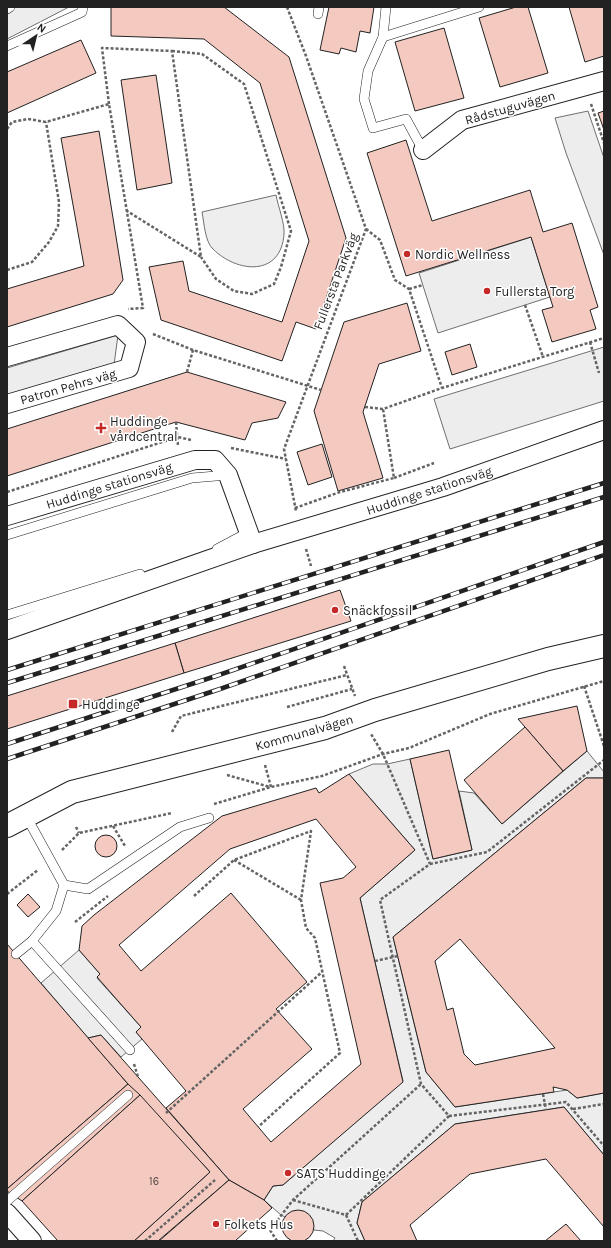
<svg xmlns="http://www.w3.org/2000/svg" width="611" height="1248" font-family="Karla,sans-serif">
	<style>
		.green { fill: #eee; stroke: #6f6f6f }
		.parking { fill: #ededed; stroke: #6f6f6f }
		.building { fill: #f3c9c0; stroke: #222; fill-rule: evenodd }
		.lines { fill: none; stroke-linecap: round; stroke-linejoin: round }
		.service-casing { stroke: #222; stroke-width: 10 }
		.minor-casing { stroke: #222; stroke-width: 20 }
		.tertiary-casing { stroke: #222; stroke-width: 24 }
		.path { stroke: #646464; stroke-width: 2.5; stroke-dasharray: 3 2; stroke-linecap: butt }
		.service { stroke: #fff; stroke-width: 9 }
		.minor { stroke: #fff; stroke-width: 18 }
		.tertiary { stroke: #fff; stroke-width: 22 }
		.rail-casing { stroke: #222; stroke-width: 4.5 }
		.rail { stroke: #fff; stroke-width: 3; stroke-dasharray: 9; stroke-linecap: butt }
		.path-bridge { stroke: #646464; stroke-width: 2.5; stroke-dasharray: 3 2; stroke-linecap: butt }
		.poi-dot { fill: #c62828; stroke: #fff; stroke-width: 1.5 }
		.labels { text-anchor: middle; stroke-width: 3; stroke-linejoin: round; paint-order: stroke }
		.number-label { font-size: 11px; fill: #564c4a }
		.street-label { font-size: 13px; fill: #222; stroke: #fff }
		.poi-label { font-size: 13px; fill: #222; stroke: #fff; text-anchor: start }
	</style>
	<rect width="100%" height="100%" fill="#fff"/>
	<path class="green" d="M 276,195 C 278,206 285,224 284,234 C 281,277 237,273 213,249 C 205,242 204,222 202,212 Z"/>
	<g class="parking">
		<polygon points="7,7 69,7 7,39"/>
		<polygon points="588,111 604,158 604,255 566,153 555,118"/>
		<polygon points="531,237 550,297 438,333 419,273"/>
		<polygon points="118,335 114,365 7,397 7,368"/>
		<polygon points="604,347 604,401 450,449 434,399"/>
		<polygon points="587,751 604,772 604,778 586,778 393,937 426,1072 455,1107 567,1090 577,1098 604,1093 604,1155 564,1107 455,1124 362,1202 357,1223 365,1241 333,1241 335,1238 323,1231 314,1230 311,1217 304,1212 294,1211 285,1217 281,1215 264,1200 273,1186 283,1185 403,1081 360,898 415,850 349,774 373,764 387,764 410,759 433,859 472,850 459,791 474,793 502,824"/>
		<polygon points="79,950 100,974 97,978 141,1027 136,1032 142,1039 121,1057 101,1035 88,1038 41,983"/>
	</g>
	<g class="building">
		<polygon points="111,7 224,7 289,57 346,238 316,329 296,322 282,361 161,320 149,267 183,261 189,291 282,322 309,241 260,83 204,39 111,36"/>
		<polygon points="329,7 374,7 370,33 360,31 356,52 341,48 339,54 320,50"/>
		<polygon points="516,7 528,7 548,73 500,87 479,18"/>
		<polygon points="569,7 604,7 604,56 585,62"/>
		<polygon points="444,28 464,98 415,111 395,42"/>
		<polygon points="81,40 96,73 7,113 7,72"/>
		<polygon points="156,75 172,183 137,190 121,80"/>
		<polygon points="604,111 604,130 598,113"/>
		<polygon points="99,131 123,280 113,294 7,327 7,289 84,266 61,138"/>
		<polygon points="406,140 432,221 530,190 543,232 572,223 598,307 590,310 596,329 552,342 542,310 553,307 531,237 406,276 367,153"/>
		<polygon points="407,303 421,351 379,364 363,412 383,478 338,491 314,411 344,322"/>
		<polygon points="470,344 477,367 452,375 445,352"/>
		<polygon points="187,372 286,402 278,418 252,423 245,440 176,422 7,476 7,429"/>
		<polygon points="322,444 332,477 308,485 297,452"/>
		<polygon points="340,590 351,621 184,673 175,643"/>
		<polygon points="175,643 184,673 7,729 7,696"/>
		<polygon points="577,706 587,751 563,771 518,719"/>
		<polygon points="525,727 563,771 502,824 464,780"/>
		<polygon points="449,750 472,850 433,859 410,759"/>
		<path d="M 349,774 L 415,850 L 360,898 L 403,1082 L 283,1185 L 273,1186 L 264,1200 L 229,1180 L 166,1108 L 186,1091 L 136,1032 L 141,1027 L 97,977 L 100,974 L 79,950 L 82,926 L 94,915 L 222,816 L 316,788 L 319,793 ZM 316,819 L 356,867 L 343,878 L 320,883 L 361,1064 L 271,1142 L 243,1109 L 312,1049 L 276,1009 L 307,982 L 231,893 L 141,971 L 119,945 L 230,849 Z"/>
		<path d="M 586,778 L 604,778 L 604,1093 L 577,1098 L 567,1090 L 553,1087 L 554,1092 L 455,1107 L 426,1072 L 393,937 ZM 460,939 L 555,1048 L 475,1065 L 464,1054 L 453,1008 L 447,1010 L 435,961 Z"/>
		<circle cx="106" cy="846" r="11"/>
		<polygon points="28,894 40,907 28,917 17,905"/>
		<polygon points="7,944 128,1084 7,1189"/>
		<polygon points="101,1035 229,1180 158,1241 134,1241 210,1172 128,1084 88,1038"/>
		<polygon points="128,1084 140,1095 22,1201 7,1191 7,1189"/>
		<polygon points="140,1095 210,1172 134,1241 58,1241 22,1201"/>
		<polygon points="564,1107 604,1155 604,1227 546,1159 470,1174 410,1225 417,1241 365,1241 357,1223 362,1202 455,1124"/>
		<polygon points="229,1180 264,1200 272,1208 235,1241 159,1241"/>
		<circle cx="298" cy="1226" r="16"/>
		<polygon points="566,1224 581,1241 545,1241"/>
	</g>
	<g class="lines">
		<defs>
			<g id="service">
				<polyline points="386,7 383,37 368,71 364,99 373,128 406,119 423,150"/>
				<polyline points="7,9 10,7"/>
				<polyline points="318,14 319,7"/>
				<polyline points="383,37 479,7"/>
				<polyline points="7,46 78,14 82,12 83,7"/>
				<polyline points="7,535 192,478 228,475"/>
				<polyline points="217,549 249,532"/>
				<polyline points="7,615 140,574"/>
				<polyline points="26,816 64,885 56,911 32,941 130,1050"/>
				<polyline points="64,885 88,889 180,827 209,818"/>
				<polyline points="16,954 32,941"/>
				<polyline points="7,1201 128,1095"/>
			</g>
			<g id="minor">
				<polyline points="423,150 462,120 604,81"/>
				<polyline points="7,357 118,325 136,342 129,368 7,404"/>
				<polyline points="7,516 195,460 215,460 228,475 253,544"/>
				<polyline points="7,630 253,544 443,487 604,430"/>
				<polyline points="7,1213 32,1241"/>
			</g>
			<polyline id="tertiary" points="7,826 72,792 325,728 375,710 548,659 604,646"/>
		</defs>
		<use href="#service" class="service-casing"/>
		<use href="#minor" class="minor-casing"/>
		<use href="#tertiary" class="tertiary-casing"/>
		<g class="path">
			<polyline points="287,7 306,56 366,229 284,449 296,511"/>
			<polyline points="172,51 202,54 244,84 291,231 281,267 274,284 252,294 234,291 216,279 201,257"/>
			<polyline points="109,104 102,48 172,51 201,257 127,211"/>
			<polyline points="591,104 604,143"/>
			<polyline points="7,129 12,122 28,119 46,122 109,104 143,308 128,309"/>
			<polyline points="366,229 380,240 395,280 409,289 442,388"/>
			<polyline points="7,270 32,262 49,242 58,226 59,202 46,122"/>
			<polyline points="409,289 423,285"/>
			<polyline points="525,305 543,357"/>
			<polyline points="153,334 193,350 321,390"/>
			<polyline points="590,342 599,373"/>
			<polyline points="187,372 193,350"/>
			<polyline points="365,407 383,409 442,388 604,338"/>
			<polyline points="176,422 178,446"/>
			<polyline points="231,448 286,459"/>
			<polyline points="394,478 434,463"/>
			<polyline points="7,492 178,437 191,440"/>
			<polyline points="295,508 340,492 394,478 383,409"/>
			<polyline points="306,549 311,566"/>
			<polyline points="344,666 355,696"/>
			<polyline points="584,686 604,746"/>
			<polyline points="287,707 352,689"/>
			<polyline points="172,732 181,716 347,675"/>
			<polyline points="265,765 271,787"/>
			<polyline points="227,775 270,787"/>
			<polyline points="214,804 271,787 322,776 383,754 409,748 490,714 604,681"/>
			<polyline points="113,826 125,846"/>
			<polyline points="76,827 79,833"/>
			<polyline points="62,850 79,833 172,813"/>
			<polyline points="234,860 301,900"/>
			<polyline points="430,864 487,852 604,760"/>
			<polyline points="7,894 38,870"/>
			<polyline points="194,896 234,860 311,831 301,900 306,928 315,938 340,1053 258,1127"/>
			<polyline points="75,922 108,896"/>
			<polyline points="134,1064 138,1077"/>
			<polyline points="573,1109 604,1104"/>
			<polyline points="166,1113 322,972"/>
			<polyline points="449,1116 566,1102 604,1146"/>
			<polyline points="293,1200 346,1215"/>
			<polyline points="346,1215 449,1116 421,1084 380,900 430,864 383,754 371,734"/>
			<polyline points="346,1215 358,1241"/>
			<polyline points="145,1241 215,1180"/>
			<polyline points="277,1241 270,1230 293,1200 421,1084"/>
		</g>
		<use href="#service" class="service"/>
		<use href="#minor" class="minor"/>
		<use href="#tertiary" class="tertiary"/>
		<defs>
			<g id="rail">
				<polyline points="7,670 604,483"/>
				<polyline points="7,683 604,497"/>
				<polyline points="7,744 216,676 604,542"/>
				<polyline points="7,759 220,689 604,555"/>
			</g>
		</defs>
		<use href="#rail" class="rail-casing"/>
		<use href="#rail" class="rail"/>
		<g class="path-bridge">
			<polyline points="375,961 398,956"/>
			<polyline points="543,1094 546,1110"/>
		</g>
	</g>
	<g class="poi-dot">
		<circle cx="407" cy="254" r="4"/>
		<circle cx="487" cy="291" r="4"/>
		<path d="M99 422h4v4h4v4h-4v4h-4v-4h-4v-4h4z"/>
		<circle cx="335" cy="610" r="4"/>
		<rect x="68" y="699" width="10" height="10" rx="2"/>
		<circle cx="288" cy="1173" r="4"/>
		<circle cx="216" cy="1224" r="4"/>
	</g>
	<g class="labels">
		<g class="number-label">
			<text x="154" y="1185">16</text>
		</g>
		<g class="street-label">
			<text transform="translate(510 107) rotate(-16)" y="5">Rådstuguvägen</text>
			<text transform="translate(335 281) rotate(-69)" y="5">Fullersta Parkväg</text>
			<text transform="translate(68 386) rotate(-16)" y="5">Patron Pehrs väg</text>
			<text transform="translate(109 485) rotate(-17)" y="5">Huddinge stationsväg</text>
			<text transform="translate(429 490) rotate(-18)" y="5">Huddinge stationsväg</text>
			<text transform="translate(304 732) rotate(-16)" y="5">Kommunalvägen</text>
		</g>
		<g class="poi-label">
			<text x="415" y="259">Nordic Wellness</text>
			<text x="495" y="296">Fullersta Torg</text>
			<text x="110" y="426">Huddinge<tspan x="110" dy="15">vårdcentral</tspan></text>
			<text x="343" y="615">Snäckfossil</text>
			<text x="82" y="709">Huddinge</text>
			<text x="296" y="1178">SATS Huddinge</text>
			<text x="224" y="1229">Folkets Hus</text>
		</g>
	</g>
	<rect width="611" height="1248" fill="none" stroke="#222222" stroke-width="16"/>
	<g transform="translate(36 36) rotate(35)" stroke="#ffffff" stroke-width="3" paint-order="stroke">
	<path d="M0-3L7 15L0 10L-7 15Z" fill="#222222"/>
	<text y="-6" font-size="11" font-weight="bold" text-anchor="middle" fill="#222222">N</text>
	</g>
</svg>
